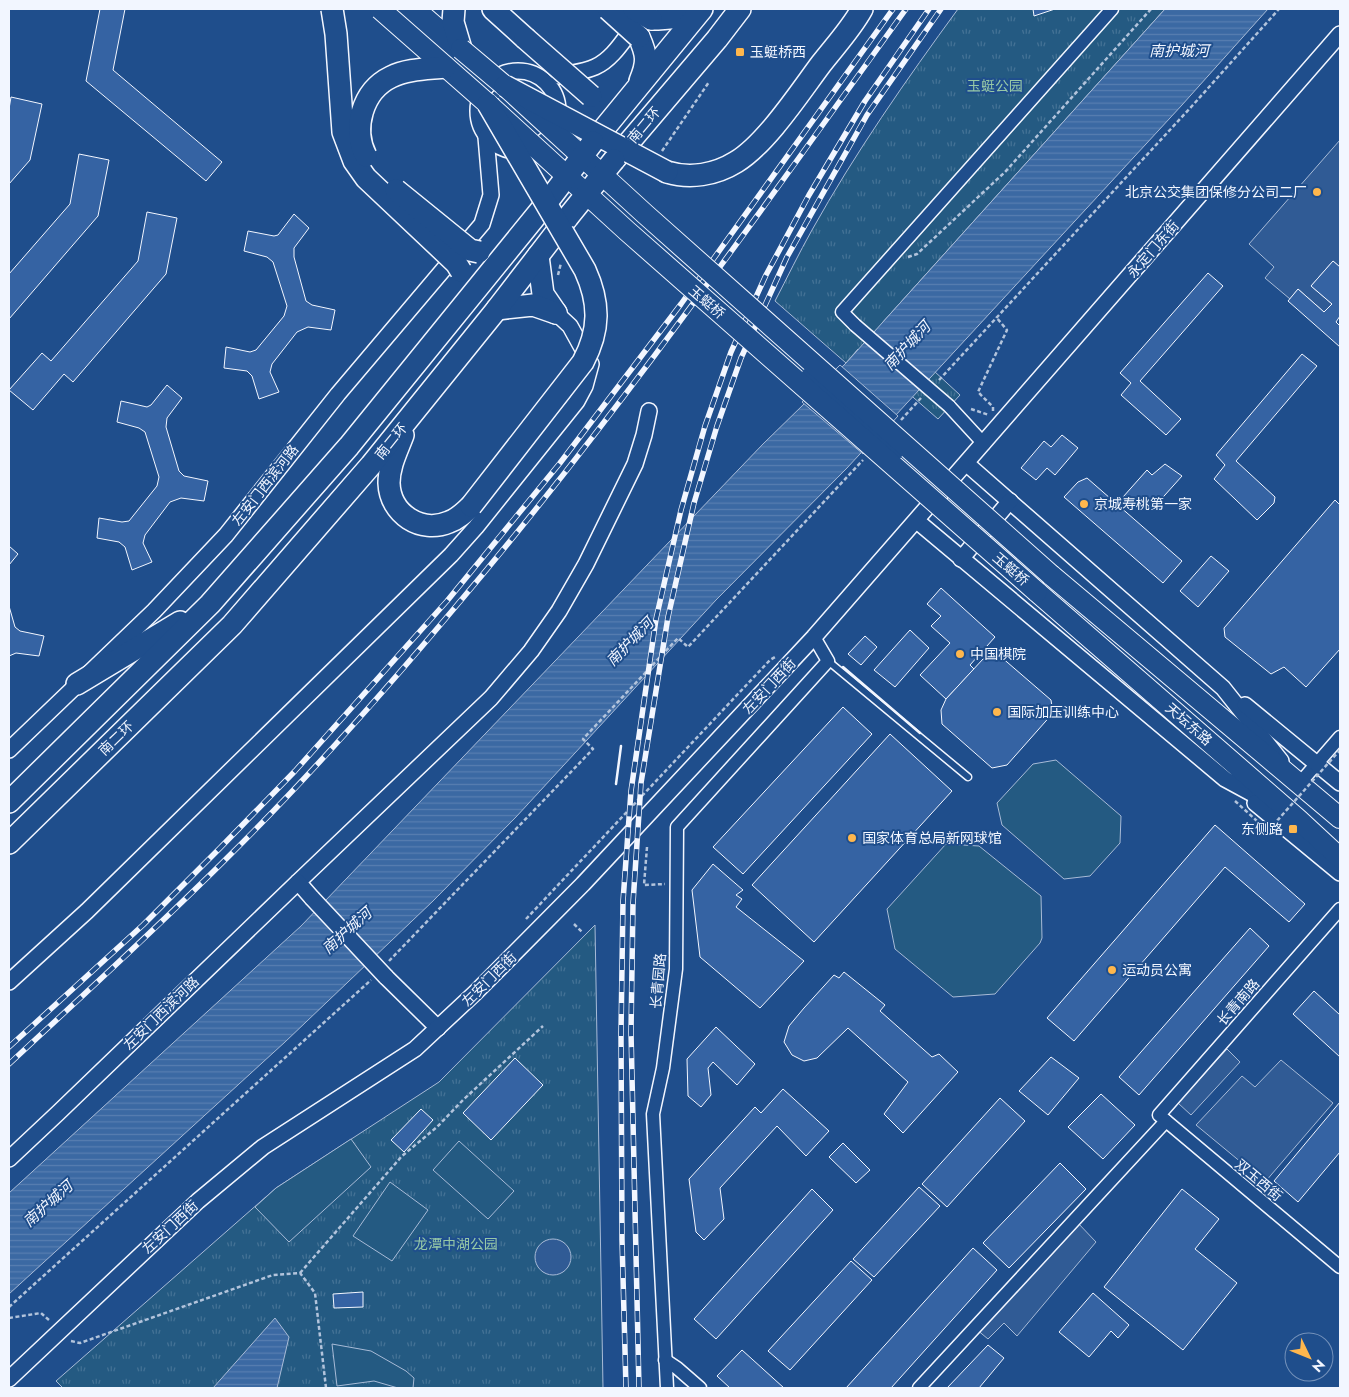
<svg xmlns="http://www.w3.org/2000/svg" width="1349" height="1397" font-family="Jost,'Noto Sans SC',sans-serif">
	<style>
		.park { fill: url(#park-tufts); stroke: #a8bbd7 }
		.garden { fill: #245a82; stroke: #a8bbd7 }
		.parking { fill: #305b95; stroke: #a8bbd7 }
		.water { fill: url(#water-rules); stroke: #a8bbd7 }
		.pier { fill: #1f4e8c; stroke: #a8bbd7 }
		.building { fill: #3563a3; stroke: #f2f6ff }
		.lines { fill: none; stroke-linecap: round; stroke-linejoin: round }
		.service-casing { stroke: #f2f6ff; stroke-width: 9 }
		.minor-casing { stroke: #f2f6ff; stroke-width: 15 }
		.tertiary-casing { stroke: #f2f6ff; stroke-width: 18 }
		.primary-casing { stroke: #f2f6ff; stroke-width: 22 }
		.trunk-casing { stroke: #f2f6ff; stroke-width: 24 }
		.path { stroke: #b3c4dc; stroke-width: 2.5; stroke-dasharray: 4 2.5; stroke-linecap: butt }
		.service { stroke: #1f4e8c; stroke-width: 6 }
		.minor { stroke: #1f4e8c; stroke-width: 12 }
		.tertiary { stroke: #1f4e8c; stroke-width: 15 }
		.primary { stroke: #1f4e8c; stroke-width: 20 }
		.trunk { stroke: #1f4e8c; stroke-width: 21 }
		.rail-casing { stroke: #f2f6ff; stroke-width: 5.5 }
		.rail { stroke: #1f4e8c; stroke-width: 4; stroke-dasharray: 11; stroke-linecap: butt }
		.minor-bridge-casing { stroke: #f2f6ff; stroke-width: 15; stroke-linecap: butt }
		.tertiary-bridge-casing { stroke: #f2f6ff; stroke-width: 18; stroke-linecap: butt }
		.primary-bridge-casing { stroke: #f2f6ff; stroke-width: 22; stroke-linecap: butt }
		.trunk-bridge-casing { stroke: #f2f6ff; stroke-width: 24; stroke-linecap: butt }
		.path-bridge { stroke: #b3c4dc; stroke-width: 2.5; stroke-dasharray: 4 2.5; stroke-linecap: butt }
		.minor-bridge { stroke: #1f4e8c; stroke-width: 12 }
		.tertiary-bridge { stroke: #1f4e8c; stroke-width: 15 }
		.primary-bridge { stroke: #1f4e8c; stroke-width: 20 }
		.trunk-bridge { stroke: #1f4e8c; stroke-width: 21 }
		.wall { stroke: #f2f6ff; stroke-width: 2.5 }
		.poi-dot { fill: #ffb74d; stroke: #1f4e8c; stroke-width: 2 }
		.labels { text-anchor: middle; stroke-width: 4; stroke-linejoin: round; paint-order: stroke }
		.poi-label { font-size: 14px; fill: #f2f6ff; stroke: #1f4e8c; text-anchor: start }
		.park-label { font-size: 14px; fill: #97c8a6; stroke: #1f4e8c }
		.street-label { font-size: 14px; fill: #f2f6ff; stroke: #1f4e8c }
		.water-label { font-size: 15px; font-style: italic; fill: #f2f6ff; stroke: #1f4e8c }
	</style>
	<defs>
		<pattern id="park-tufts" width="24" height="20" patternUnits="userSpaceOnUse" patternTransform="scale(1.25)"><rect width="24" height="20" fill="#245a82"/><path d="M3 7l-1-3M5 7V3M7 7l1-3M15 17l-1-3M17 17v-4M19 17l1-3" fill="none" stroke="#447295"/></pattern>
		<pattern id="water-rules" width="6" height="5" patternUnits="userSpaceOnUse" patternTransform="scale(1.25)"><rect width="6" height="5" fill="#3b69a3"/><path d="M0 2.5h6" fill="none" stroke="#587fb1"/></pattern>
	</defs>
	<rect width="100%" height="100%" fill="#1f4e8c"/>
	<g class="park">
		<path d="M 958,9 L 1165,9 L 882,323 L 960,395 L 938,419 L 858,349 L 846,363 L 775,301 C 787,278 799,253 812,230 C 855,153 906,80 958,9 Z"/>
		<polygon points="595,925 603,1388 63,1388 56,1381 276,1188 439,1082"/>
	</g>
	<g class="garden">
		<polygon points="1056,760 1121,816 1120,843 1090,876 1064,879 1002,825 997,803 1033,764"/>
		<polygon points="946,844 979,846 1041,896 1042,938 1040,943 995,994 953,997 895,949 887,909"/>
		<polygon points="351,1139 371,1167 289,1242 255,1207 276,1188"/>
		<polygon points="459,1141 514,1191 488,1219 433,1170"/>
		<polygon points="390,1182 428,1210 392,1261 353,1236"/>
		<polygon points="332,1344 371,1351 406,1371 414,1378 413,1388 398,1388 374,1381 337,1386"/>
	</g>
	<g class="parking">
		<polygon points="1340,140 1340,267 1333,261 1311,286 1332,304 1324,312 1298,289 1290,299 1265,278 1274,267 1249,244"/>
		<polygon points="1227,1049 1240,1062 1191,1115 1178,1103"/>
		<polygon points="1281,1060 1333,1103 1265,1182 1196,1125 1242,1076 1255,1087"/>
		<polygon points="1077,1222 1096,1242 1017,1336 1004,1323 988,1339 976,1329"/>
		<circle cx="553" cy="1257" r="18"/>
	</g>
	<g class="water">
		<polygon points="1165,9 1268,9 1182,105 847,468 716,600 516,817 433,901 285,1042 9,1294 9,1193 301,926 763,444 846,363"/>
		<polygon points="275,1318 289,1337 277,1388 213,1388"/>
	</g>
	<polygon class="pier" points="840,365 898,416 863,454 802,402"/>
	<g class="building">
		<polygon points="100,9 125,9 113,70 222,162 206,181 86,81"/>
		<polygon points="1033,9 1055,9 1034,16"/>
		<polygon points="11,97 42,104 30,160 9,184 9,109"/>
		<polygon points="79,154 109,160 98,216 9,319 9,274 70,204"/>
		<polygon points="147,212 177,218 166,274 73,382 64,374 33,410 9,390 42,353 51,361 138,261"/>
		<polygon points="294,214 309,228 294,248 294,257 306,301 312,305 335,310 331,330 308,327 297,332 272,364 270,372 279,392 259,399 252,376 247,371 224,368 226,347 250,352 256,350 284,316 287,306 273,262 267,257 244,251 248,231 274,236 278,235"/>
		<polygon points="1333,261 1340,267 1340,316 1336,322 1340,326 1340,347 1288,301 1298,289 1324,312 1332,304 1311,286"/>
		<polygon points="1208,273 1223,286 1140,381 1181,419 1166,435 1121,395 1131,383 1120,373"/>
		<polygon points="1302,354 1317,366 1236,461 1275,497 1274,503 1257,520 1214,479 1225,465 1216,455"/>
		<polygon points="167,385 182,398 167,418 166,427 179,471 184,476 208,481 204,501 181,498 170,502 145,535 143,543 152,562 132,570 125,547 119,542 97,538 99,518 122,522 129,521 157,486 159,477 145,432 139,428 117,422 121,401 147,407 151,405"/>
		<polygon points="1062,435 1078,448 1055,475 1047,468 1036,480 1021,468 1044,441 1051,447"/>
		<polygon points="1165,464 1182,476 1156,505 1149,499 1138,509 1123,497 1147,470 1152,475"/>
		<polygon points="1087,478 1182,561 1163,583 1064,497 1078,482"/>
		<polygon points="1335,500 1340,505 1340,649 1306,687 1284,667 1271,674 1225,637 1224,628"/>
		<polygon points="9,546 18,554 9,565"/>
		<polygon points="1211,556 1229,571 1198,607 1180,591"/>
		<polygon points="941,588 995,637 970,665 974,669 946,699 920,675 950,643 931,626 941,616 927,604"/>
		<polygon points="9,606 15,627 20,631 44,636 39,656 16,653 9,656"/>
		<polygon points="910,630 929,648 895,687 874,670"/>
		<polygon points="865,636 877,647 861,665 848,654"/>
		<polygon points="1000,656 1051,700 1053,713 1007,765 992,768 942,724 941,710 946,699 983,659"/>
		<polygon points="843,707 872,734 743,874 713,847"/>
		<polygon points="890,734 952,791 814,942 752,885"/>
		<polygon points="1215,825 1305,904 1289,922 1225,867 1074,1041 1047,1018"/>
		<polygon points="713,864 743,890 736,895 742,899 736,907 804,961 760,1008 700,957 692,890"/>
		<polygon points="1250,928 1269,946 1139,1095 1119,1077"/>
		<polygon points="844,972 885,1005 880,1011 932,1057 939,1054 958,1072 903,1133 884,1114 908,1082 848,1028 817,1058 804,1061 792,1055 784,1042 789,1026 804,1008 834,975 839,978"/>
		<polygon points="1314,991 1340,1015 1340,1057 1293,1014"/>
		<polygon points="716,1027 755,1064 737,1085 713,1062 708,1068 711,1095 701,1107 688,1096 687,1059"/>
		<polygon points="1051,1057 1079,1078 1048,1115 1019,1091"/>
		<polygon points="515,1058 543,1085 491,1140 463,1113"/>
		<polygon points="783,1089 829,1131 806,1156 777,1126 720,1188 724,1219 704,1240 696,1232 689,1179 755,1107 761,1113"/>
		<polygon points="1101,1094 1135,1125 1103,1159 1068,1127"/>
		<polygon points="1000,1098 1025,1121 947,1207 922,1184"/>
		<polygon points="1340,1102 1340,1152 1298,1202 1274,1181"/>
		<polygon points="421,1109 433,1120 404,1152 391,1140"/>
		<polygon points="843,1143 870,1170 856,1183 829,1157"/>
		<polygon points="1060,1163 1086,1189 1009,1268 983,1243"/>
		<polygon points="919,1187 940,1206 874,1277 853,1259"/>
		<polygon points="812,1189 833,1210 716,1339 694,1319"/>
		<polygon points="1182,1189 1219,1219 1195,1249 1237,1283 1183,1350 1104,1287"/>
		<polygon points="973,1248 997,1270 891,1388 846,1388"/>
		<polygon points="851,1261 872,1280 790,1370 768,1351"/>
		<polygon points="363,1292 363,1307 334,1308 333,1294"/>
		<polygon points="1093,1293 1129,1325 1118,1338 1111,1331 1089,1357 1059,1332"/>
		<polygon points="988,1345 1004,1358 979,1388 947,1388"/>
		<polygon points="742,1350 784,1388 730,1388 717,1376"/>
	</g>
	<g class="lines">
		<defs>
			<polyline id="service" points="828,661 968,777"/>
			<g id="minor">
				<polyline points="855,325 842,312 1112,9"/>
				<polyline points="949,406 984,444"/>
				<polyline points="1299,784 1340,737"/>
				<polyline points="1340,909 1159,1115 1340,1267"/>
				<polyline points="665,1360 677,1368 700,1388"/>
				<polyline points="667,1388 653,1114 663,1068 676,969 677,827 828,661 814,637"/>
				<polyline points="919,1388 1166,1121"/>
			</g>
			<g id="tertiary">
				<polyline points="400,9 477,79 480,98"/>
				<circle cx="518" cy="111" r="40"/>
				<path d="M 559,76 C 571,73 584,72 595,67 C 613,59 624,39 636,24"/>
				<polyline points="537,147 556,150 809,375"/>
				<polyline points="895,453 941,493"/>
				<polyline points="967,464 1223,688 1281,761"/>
				<polyline points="917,521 1225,779 1273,805"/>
				<polyline points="961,559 1010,501"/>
				<polyline points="1245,705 1340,783"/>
				<polyline points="9,750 154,611 226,535 338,394 482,224 491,195 486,137"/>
				<polyline points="1255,803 1340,873"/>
				<polyline points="298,882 491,698 531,651 559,611 586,564 635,464 644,435 649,411"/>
				<polyline points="386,977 438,1028"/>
				<polyline points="9,982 87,911 451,555 476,527 577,401 585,386 591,364 570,326 556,313"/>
				<polyline points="9,1159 58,1113 298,882 312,898"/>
				<polyline points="9,1379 198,1201 263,1147 415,1049 475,993 583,884 814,637 1340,34"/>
			</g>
			<g id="primary">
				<polyline points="415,9 461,49"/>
				<polyline points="1051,575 1340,818"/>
				<polyline points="1037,592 1299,820 1340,858"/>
			</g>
			<g id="trunk">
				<polyline points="454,9 453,22 461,49"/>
				<polyline points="493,9 525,38"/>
				<path d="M 651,19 C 667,19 682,18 696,9"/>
				<path d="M 639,37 C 647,55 648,62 640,81"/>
				<polyline points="593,142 702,9"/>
				<polyline points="614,160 717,39 740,9"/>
				<path d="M 667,172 C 690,179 715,175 736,162 C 766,144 800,92 821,64 C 835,46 851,29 862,9"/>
				<polyline points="538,256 543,294 556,313"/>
				<polyline points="497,309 533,305 556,313"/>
				<path d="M 403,435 C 397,451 389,466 389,483 C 390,514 421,534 449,522 C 458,519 464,513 471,506"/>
				<polyline points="77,684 180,622"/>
				<polyline points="9,802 210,604 349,446 548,201"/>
				<polyline points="9,843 232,625 371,465 497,309 568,217"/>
			</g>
		</defs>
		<use href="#service" class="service-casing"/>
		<use href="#minor" class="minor-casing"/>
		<use href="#tertiary" class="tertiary-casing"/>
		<use href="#primary" class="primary-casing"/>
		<use href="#trunk" class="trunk-casing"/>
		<g class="path">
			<polyline points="662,151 709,82"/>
			<polyline points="908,257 917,254 1005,172 1151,9"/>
			<polyline points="558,275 561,263"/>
			<polyline points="939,380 1192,106 1279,9"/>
			<polyline points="971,409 989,415"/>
			<polyline points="993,411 993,407 978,392 1007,330 996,317"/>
			<polyline points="901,420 921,398"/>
			<polyline points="647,847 644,885 665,884"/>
			<polyline points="526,919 770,660 775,657"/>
			<polyline points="574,924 583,933"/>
			<polyline points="389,961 593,749 583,739 678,638 688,647 863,460"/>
			<polyline points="300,1273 402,1156 437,1127 463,1100 543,1026"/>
			<polyline points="9,1307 371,980"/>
			<polyline points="9,1318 41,1313 50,1321"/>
			<polyline points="71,1341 80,1343 273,1275 300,1273 315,1293 326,1388"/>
		</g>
		<use href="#service" class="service"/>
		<use href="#minor" class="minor"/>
		<use href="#tertiary" class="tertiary"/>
		<use href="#primary" class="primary"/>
		<use href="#trunk" class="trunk"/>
		<defs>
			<g id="rail">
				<polyline points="9,1047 143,925 220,848 295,771 447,601 560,463 681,304 893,9"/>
				<path d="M 9,1064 C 82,996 156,929 227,858 C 308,778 384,692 457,605 C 618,415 761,210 906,9"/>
				<polyline points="626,1388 622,1240 621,1033 623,901 631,791 656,619 681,510 705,426 731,352 766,275 809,195 865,101 929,9"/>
				<polyline points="639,1388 631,1032 633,903 641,783 668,617 694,503 717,426 741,358 787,257 867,115 941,9"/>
			</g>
		</defs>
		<use href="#rail" class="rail-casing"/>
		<use href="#rail" class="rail"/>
		<defs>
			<polyline id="minor-bridge" points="855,325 949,406"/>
			<g id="tertiary-bridge">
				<polyline points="809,375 895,453"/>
				<polyline points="312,898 386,977"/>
			</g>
			<g id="primary-bridge">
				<polyline points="380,9 488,104 627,231 1037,592"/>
				<polyline points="461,49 505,86 645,214 1051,575"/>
			</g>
			<g id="trunk-bridge">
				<polyline points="332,9 336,34 343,132 354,161 366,178 456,263 461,271"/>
				<polyline points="608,9 639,37"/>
				<polyline points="634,9 651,19"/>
				<polyline points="525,38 591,96"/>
				<polyline points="505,86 667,172"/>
				<path d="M 366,156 C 352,129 362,91 391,77 C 407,69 428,69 445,67"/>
				<polyline points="396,190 470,250 479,252"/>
				<polyline points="548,201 593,142"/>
				<polyline points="568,217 614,160"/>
				<path d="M 471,506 L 583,362 C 600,330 600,303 585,270 L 488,104"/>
			</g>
		</defs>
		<use href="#minor-bridge" class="minor-bridge-casing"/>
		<use href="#tertiary-bridge" class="tertiary-bridge-casing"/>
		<use href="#primary-bridge" class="primary-bridge-casing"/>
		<use href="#trunk-bridge" class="trunk-bridge-casing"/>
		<polyline class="path-bridge" points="1235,801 1268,831 1340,750"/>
		<use href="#minor-bridge" class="minor-bridge"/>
		<use href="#tertiary-bridge" class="tertiary-bridge"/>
		<use href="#primary-bridge" class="primary-bridge"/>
		<use href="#trunk-bridge" class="trunk-bridge"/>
		<g class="wall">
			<polyline points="843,667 920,733"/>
			<polyline points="616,784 621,746"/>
		</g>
	</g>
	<g class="poi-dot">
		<rect x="735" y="47" width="10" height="10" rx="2.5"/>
		<circle cx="1317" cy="192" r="5"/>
		<circle cx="1084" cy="504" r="5"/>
		<circle cx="960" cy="654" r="5"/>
		<circle cx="997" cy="712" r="5"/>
		<rect x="1288" y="824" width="10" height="10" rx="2.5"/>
		<circle cx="852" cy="838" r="5"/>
		<circle cx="1112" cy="970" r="5"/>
	</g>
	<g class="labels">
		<g class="poi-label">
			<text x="750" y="57">玉蜓桥西</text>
			<text x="1307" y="197" text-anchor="end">北京公交集团保修分公司二厂</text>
			<text x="1094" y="509">京城寿桃第一家</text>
			<text x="970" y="659">中国棋院</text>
			<text x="1007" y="717">国际加压训练中心</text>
			<text x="1283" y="834" text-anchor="end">东侧路</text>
			<text x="862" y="843">国家体育总局新网球馆</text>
			<text x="1122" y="975">运动员公寓</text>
		</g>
		<g class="park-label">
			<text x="995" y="91">玉蜓公园</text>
			<text x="456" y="1249">龙潭中湖公园</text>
		</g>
		<g class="street-label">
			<text transform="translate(644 125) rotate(-50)" y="5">南二环</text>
			<text transform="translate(1153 249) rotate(-49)" y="5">永定门东街</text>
			<text transform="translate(707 302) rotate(41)" y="5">玉蜓桥</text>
			<text transform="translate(391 441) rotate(-51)" y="5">南二环</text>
			<text transform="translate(265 485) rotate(-52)" y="5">左安门西滨河路</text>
			<text transform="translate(1011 569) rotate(41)" y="5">玉蜓桥</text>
			<text transform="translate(769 686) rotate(-47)" y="5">左安门西街</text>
			<text transform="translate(1189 724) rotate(41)" y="5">天坛东路</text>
			<text transform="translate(116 738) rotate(-44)" y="5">南二环</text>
			<text transform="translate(489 979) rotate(-45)" y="5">左安门西街</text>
			<text transform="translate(658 981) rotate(-85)" y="5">长青园路</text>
			<text transform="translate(1238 1002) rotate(-49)" y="5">长青南路</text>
			<text transform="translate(161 1013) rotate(-44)" y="5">左安门西滨河路</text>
			<text transform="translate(1259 1180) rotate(40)" y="5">双玉西街</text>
			<text transform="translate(170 1227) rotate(-43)" y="5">左安门西街</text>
		</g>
		<g class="water-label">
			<text x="1179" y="56">南护城河</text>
			<text transform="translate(907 346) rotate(-47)" y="5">南护城河</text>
			<text transform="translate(630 642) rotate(-46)" y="5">南护城河</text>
			<text transform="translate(347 931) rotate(-42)" y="5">南护城河</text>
			<text transform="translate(48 1204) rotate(-42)" y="5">南护城河</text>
		</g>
	</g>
	<rect width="1349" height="1397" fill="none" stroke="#f2f6ff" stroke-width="20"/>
	<g transform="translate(1309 1357) rotate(133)"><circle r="24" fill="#1f4e8c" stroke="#7391ba"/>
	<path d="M0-4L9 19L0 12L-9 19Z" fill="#ffb74d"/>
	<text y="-8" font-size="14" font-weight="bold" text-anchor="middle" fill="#f2f6ff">N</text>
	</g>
</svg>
